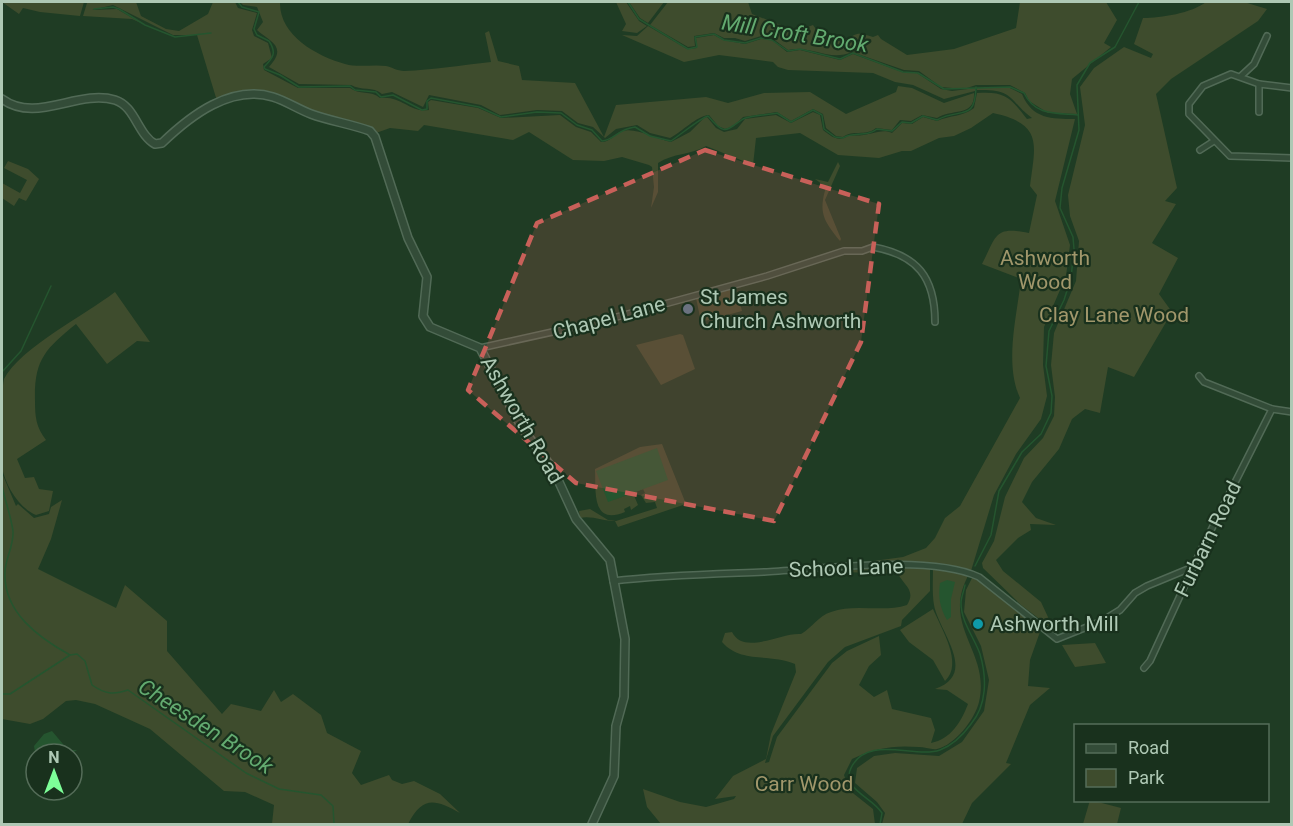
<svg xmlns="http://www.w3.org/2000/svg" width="1293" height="826" font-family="Roboto,sans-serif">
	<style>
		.green { fill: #3e4c2d }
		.water { fill: #25552f }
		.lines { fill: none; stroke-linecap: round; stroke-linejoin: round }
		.stream { stroke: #25552f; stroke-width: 1.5 }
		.minor-casing { stroke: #516a56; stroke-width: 8 }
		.tertiary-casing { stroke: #516a56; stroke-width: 10 }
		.minor { stroke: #334c38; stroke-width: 5 }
		.tertiary { stroke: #334c38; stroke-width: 7 }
		.marked { fill: #c86059; fill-opacity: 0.2; stroke: #c86059; stroke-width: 4.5; stroke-dasharray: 12 8; stroke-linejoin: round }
		.worship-dot { fill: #6b7280; stroke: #19311d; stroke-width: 2 }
		.culture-dot { fill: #0f9aa8; stroke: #19311d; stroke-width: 2 }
		.labels { text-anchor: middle; stroke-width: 4.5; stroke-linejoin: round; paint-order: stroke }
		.park-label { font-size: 21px; fill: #a1976b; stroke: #19311d }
		.poi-label { font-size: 21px; fill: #aec8b4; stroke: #19311d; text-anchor: start }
		.street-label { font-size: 21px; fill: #aec8b4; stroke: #19311d }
		.water-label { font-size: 22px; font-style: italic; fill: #63ab70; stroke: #19311d }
	</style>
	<rect width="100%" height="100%" fill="#1f3c24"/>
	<g class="green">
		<polygon points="2,2 84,2 80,16 40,12 23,8 19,14"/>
		<path d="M 91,2 L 136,2 L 141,16 L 166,29 L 179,31 L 208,14 L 213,2 L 235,2 L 238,8 L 257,13 L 252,30 L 254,36 L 268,43 L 272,58 L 263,64 L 264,70 L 298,88 L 350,88 C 359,95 371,90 380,98 C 401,95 410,113 429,110 L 428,102 L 431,100 L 478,108 L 501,118 L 560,115 L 576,127 L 591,132 L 601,142 C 611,142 614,134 622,131 C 636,127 656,139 671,142 L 690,132 L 704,118 L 707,117 L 716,128 L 724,132 L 737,129 L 745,119 L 776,115 L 791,123 L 813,112 L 820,115 L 823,130 C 832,137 839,143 849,135 C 867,138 881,127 892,133 L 902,123 L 912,124 L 923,117 L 937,121 C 951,115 962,117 974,108 L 977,93 C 1005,91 1010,97 1027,119 L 1032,118 C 1008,100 1015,89 977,90 L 977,88 L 1010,88 L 1022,94 C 1032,119 1052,119 1075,119 L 1055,201 L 1070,245 L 1066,276 L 1044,327 L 1043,365 L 1047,396 L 1041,419 L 1016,454 L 994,495 L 971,571 C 929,559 887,564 844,565 L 903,557 L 926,548 L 935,538 L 945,518 L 960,506 L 1020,398 C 1004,363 1017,316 1021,279 L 982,264 C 997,235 994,226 1029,233 L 1037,195 L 1030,186 C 1035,145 1044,124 993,113 L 971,128 L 954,136 L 939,138 L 911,151 L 902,151 L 879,158 L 838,155 L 800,133 L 756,138 L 753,165 L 706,146 C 691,155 673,153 658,163 L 658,192 L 651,208 L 654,187 L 652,167 L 649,165 L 622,157 L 604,161 L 573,160 L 529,132 L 513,140 L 424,125 L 418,131 L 390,128 L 376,133 L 262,94 L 217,101 L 197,35 L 173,35 L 113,5 L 92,10 L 117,9 L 141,23 L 132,19 L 83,16 L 87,3 Z"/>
		<path d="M 240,2 L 280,2 C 279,35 316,56 345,64 C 359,68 372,64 386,66 C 392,67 397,71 404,71 C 433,70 462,65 491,62 L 485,33 L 489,31 L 498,61 L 519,66 L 522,80 L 575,83 L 604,137 L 616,105 L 706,97 L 728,103 L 764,93 L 810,92 L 846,114 L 896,92 L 898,86 L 912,88 L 944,103 L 974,93 C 975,118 951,108 937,118 L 922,115 L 911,121 L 900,120 L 892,130 L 876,128 C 865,137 853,129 843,137 L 836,136 L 826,128 L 823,114 L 813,109 L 791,121 L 777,112 L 743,117 L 734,126 L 725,129 L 718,126 L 709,115 C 696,116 682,132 670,138 L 650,133 L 637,125 L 616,129 L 605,138 L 593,127 L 578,123 L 562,111 L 537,110 L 500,115 L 481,105 L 429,95 L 423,107 L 392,92 L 382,94 C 373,86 361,91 351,85 L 299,84 L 269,67 C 288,46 270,42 257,30 L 263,22 L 257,7 L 243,5 Z"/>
		<polygon points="616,2 626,2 639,21 647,26 637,33 622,31 626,24"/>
		<polygon points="629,2 664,2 648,23 640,18"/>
		<path d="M 668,2 L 748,2 L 752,14 L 796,31 L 813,25 L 823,39 L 846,42 C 856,31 860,33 873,37 L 878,35 L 881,39 L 907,55 L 954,49 L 1016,28 L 1020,2 L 1106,2 L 1117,20 L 1104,43 L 1111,47 L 1072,79 L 1070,94 L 1077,114 L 1048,113 L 1029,101 L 1025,93 L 1010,85 L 976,85 L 964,89 L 941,87 L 919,71 L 904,70 L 852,52 C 829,62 812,45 788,50 L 772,38 L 761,36 L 745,41 L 735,38 L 724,38 L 714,33 L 694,36 L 695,46 L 688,47 L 650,25 Z"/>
		<path d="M 1206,2 L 1244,2 L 1267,9 L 1258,21 L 1171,79 L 1156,94 L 1177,188 L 1165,201 L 1176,204 L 1152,243 L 1178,258 L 1159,294 L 1172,312 L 1134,377 L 1108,367 L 1100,413 L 1085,409 L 1072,419 L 1059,449 L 1032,482 L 1022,502 L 1036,518 L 1056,525 L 1030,524 L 1031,530 L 1018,538 L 996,560 L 1003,571 L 1041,602 L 1054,630 L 1021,605 L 983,568 L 982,563 L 994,541 L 1005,497 L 1024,458 L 1043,438 L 1054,416 L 1055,397 L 1051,365 L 1054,333 L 1076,281 L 1079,241 L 1070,216 L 1068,195 L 1085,125 L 1080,87 L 1094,68 L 1124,47 L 1151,58 L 1153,54 L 1134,44 L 1143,18 C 1161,18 1192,13 1206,2 Z"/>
		<polygon points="648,26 687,49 697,48 696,38 714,35 723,40 745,44 761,39 772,40 787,52 800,50 840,60 853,54 902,72 917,73 941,89 952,91 975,88 975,91 944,99 913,85 895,82 873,73 788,70 778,67 773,62 719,55 684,62 622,35 637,36"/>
		<polygon points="8,161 28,169 39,179 26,201 19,198 14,206 2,198 2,183 20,193 27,180 4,168"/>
		<path d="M 838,162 L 840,166 L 825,200 L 841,239 L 840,241 C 824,221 818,213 826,187 L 815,179 L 828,182 Z"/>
		<polygon points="736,287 742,311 701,322 696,298"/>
		<path d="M 115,292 L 150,342 L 137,341 L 107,364 L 76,324 C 45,349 34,360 35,401 C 35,417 36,427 46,440 L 17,459 L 25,478 L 34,477 L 39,489 L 53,491 L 49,511 L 36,515 C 19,508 5,485 2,467 C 0,449 0,398 4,379 C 20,348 85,315 115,292 Z"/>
		<polygon points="680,334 683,335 695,369 661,385 636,345"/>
		<path d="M 662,444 L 686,504 L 618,527 L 615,521 C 604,521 590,515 580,518 L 579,511 L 590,509 L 608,520 L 616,521 L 657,508 L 655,502 L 646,503 L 641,495 L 645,493 L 643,489 L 668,480 L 608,502 L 633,493 L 638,505 L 631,510 L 630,506 L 624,509 L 625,512 C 591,526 596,491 595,469 L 640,447 Z"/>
		<path d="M 2,473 L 16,506 L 18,504 L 34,518 L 49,514 L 51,507 L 62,500 L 51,539 L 38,569 L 116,608 L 125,585 L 167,621 L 167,651 L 222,714 L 231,704 L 261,711 L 274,690 L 281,702 L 293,694 L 321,715 L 327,733 L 361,751 L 352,773 L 361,785 L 389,775 L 392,780 L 402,784 L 414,781 L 440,794 L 460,813 C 434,799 423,796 408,824 L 272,824 L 274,805 L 245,792 L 224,791 L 150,729 L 95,704 L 76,700 L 66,701 L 43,719 L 30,724 L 2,719 Z"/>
		<path d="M 930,567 L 930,591 L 902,620 L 901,626 L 845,647 L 828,662 L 773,736 L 765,763 L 769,762 L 777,737 L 832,663 L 847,651 L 879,636 L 881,655 L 869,666 L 859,685 L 874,697 L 887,690 L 892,709 L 931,718 L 935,730 L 931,743 C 951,739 961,722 968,704 L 947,690 L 935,689 C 979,674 939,632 934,605 C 932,593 933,579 933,567 L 969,574 C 940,627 991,651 979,702 C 975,719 955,745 937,749 C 932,750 924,747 919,747 C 893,745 875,748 852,759 L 844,775 L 849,790 L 873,809 L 875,824 L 661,824 L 647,807 L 643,789 L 680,802 L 706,807 L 734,799 L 736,796 L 715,799 L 733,776 L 766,759 L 771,734 L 796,672 L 795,664 C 770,653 741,664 722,642 L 725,633 L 732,632 C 744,656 781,632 801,634 C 812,628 818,616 831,612 C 855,603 883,613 907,605 C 916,591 905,586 898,574 L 844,572 L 843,570 Z"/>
		<polygon points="973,576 1041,629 1030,660 1028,686 1050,688 1030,705 1006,763 1011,764 972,803 962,824 882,824 885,813 877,802 855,783 857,768 874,756 895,753 939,756 962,742 984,711 989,680 981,646 964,612 966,590"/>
		<path d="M 933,609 C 941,628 964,664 945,681 L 933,660 L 909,642 L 900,630 Z"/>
		<polygon points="1095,643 1106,663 1075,667 1062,645"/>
		<polygon points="1090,800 1121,808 1117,824 1083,824"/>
	</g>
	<g class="water">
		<polygon points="657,448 668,480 608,502 596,471"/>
		<path d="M 947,580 L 955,582 L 951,599 L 951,617 L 947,620 C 940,608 938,597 940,583 Z"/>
		<polygon points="52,731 68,750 77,750 70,754 36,754 36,758 34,746 44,734"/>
	</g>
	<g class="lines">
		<g class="stream">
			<path d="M 238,2 L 242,7 L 259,12 L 254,29 L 257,35 L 269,41 C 277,53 273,58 264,67 L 265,69 L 280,75 L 299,87 L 350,86 L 355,90 L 376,92 L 381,97 L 393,95 L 422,110 L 427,109 L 427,101 L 431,98 L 479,107 L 501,117 L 537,112 L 561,113 L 577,125 L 592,130 L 602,141 C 614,140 618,129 635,127 L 650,136 L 671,141 C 680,135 702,117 708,116 C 725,136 725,131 743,119 C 751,115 768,115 777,113 L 791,122 L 813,110 L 822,115 L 824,129 L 835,137 L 843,138 C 853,131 866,138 877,129 L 892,131 L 902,122 L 911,123 L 923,116 L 937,120 C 960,107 975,123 976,87"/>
			<path d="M 628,2 L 639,19 L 688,49 L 697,47 L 695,37 L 714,34 L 724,40 L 745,43 L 761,38 L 772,40 L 788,51 L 800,49 L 840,59 L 853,53 L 903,72 L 918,73 L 944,89 L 1010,87 L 1024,93 C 1035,116 1056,113 1078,115"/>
			<polyline points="94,9 113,7 119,9 145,25 175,37 211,33"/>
			<polyline points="2,372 21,351 51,286"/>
			<path d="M 2,486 C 5,501 11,516 13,531 C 14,546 5,559 5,572 C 3,612 39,638 70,655"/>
			<polyline points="975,566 991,535 999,491 1022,452 1041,434 1051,413 1052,396 1046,366 1049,331 1064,300 1071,278 1074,249 1073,237 1060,208 1062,188 1079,130 1077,85 1090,63 1115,47 1139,2"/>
			<path d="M 2,694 L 10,694 L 70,655 L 77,654 L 85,661 L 92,685 C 105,694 113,695 128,690 L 246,773 L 279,789 L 321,795 L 333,806 L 334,824"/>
			<path d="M 880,824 L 882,813 C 874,801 860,796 852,785 C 849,781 848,773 851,768 C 867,734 915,759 940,750 C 953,745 963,735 971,724 C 987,705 987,678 980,654 C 974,637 961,622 961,603 C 961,597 964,591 965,585"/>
		</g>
		<defs>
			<g id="minor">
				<polyline points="1241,76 1254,64 1267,36"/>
				<polyline points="1259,84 1259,112"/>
				<polyline points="1292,88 1259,84 1231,74 1203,86 1189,104 1189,114 1230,156 1292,158"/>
				<polyline points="1200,150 1214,141"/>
				<path d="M 480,348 L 602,321 L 767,276 L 844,251 L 862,251 L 873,247 C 917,255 935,277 935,322"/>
				<polyline points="1199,376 1204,382 1272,409 1292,412"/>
				<path d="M 613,581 C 663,575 714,574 764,572 C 820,569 931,554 979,577 L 1057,639 L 1102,621 L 1120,610 L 1135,593 L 1147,586 L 1193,567"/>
				<polyline points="1144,668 1150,661 1202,548 1272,409"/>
			</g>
			<path id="tertiary" d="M 2,99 C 36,124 78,89 115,100 C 135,106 138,135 155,144 L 162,143 C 190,116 231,84 273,97 C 286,101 298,109 311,114 C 330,121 351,124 370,131 L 375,137 L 408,238 L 427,277 L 423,316 L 430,327 L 480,348 L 522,428 L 553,469 L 576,519 L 610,560 L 625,639 L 624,697 L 616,726 L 614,776 L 592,824"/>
		</defs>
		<use href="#minor" class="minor-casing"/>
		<use href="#tertiary" class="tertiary-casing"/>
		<use href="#minor" class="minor"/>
		<use href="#tertiary" class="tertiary"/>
	</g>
	<path class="marked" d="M 705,150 L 879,204 L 861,342 L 774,521 L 576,483 L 468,390 L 537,223 Z"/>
	<circle class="worship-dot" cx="688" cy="309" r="6"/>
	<circle class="culture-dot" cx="978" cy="624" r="6"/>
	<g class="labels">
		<g class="park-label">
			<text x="1045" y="265">Ashworth<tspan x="1045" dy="24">Wood</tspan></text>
			<text x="1114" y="322">Clay Lane Wood</text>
			<text x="804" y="791">Carr Wood</text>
		</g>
		<g class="poi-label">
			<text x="700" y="304">St James<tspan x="700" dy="24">Church Ashworth</tspan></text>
			<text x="990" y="631">Ashworth Mill</text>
		</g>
		<g class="street-label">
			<text transform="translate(609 318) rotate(-15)" y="7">Chapel Lane</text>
			<text transform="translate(522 420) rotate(60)" y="7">Ashworth Road</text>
			<text transform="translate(1208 539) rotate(-64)" y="7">Furbarn Road</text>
			<text transform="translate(846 568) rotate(-2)" y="7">School Lane</text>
		</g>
		<g class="water-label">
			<text transform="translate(795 33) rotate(9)" y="8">Mill Croft Brook</text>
			<text transform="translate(206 726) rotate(33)" y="8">Cheesden Brook</text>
		</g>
	</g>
	<rect width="1293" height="826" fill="none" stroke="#aec8b4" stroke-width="6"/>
	<rect x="1074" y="724" width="195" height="78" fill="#19311d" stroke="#556d59" stroke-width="1.5"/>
	<rect x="1086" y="744" width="30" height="9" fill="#334c38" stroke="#556d59" stroke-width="1.5"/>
	<text x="1128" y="754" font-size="18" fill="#aec8b4">Road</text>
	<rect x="1086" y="769" width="30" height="18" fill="#3e4c2d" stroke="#556d59" stroke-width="1.5"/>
	<text x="1128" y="784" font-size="18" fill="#aec8b4">Park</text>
	<g transform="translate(54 772)"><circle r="28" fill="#19311d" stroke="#556d59" stroke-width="1.5"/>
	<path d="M0-4.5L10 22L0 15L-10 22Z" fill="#7dff98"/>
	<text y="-9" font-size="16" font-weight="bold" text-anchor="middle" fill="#aec8b4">N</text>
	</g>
</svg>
